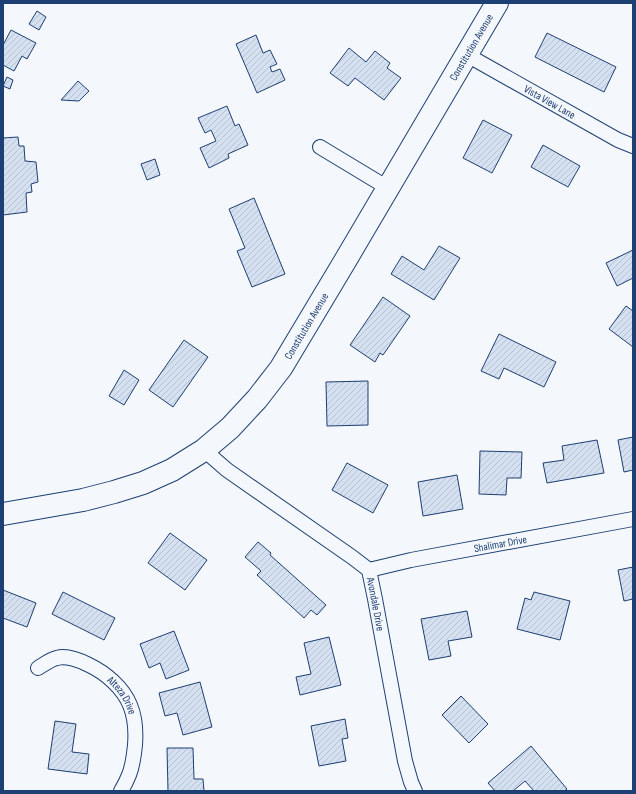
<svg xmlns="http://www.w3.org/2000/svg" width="636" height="794" font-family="'Sofia Sans Condensed',sans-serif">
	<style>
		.building { fill: url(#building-hatch); stroke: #1d3f73 }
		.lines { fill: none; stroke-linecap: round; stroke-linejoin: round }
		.street-casing { stroke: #1d3f73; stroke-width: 16 }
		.primary-casing { stroke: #1d3f73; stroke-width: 24 }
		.street { stroke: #f4f7fb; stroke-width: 14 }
		.primary { stroke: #f4f7fb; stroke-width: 22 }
		.labels { text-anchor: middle; stroke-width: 3; stroke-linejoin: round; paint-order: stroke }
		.street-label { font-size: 11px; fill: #1d3f73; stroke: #f4f7fb }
	</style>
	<defs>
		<pattern id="building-hatch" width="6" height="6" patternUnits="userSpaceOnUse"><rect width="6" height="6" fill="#d5e0f0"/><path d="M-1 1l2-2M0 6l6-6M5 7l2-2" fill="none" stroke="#b6c1d1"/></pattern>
	</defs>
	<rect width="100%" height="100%" fill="#f4f7fb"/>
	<g class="building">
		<polygon points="37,11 46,17 39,30 29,24"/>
		<polygon points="11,30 36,43 27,59 22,56 14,71 3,65 3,45"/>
		<polygon points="547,33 616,67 604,92 535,57"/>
		<polygon points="256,35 263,53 270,50 277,64 270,67 272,72 280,69 285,80 257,93 236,44"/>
		<polygon points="349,48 366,62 375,51 390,63 387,68 401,78 384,100 355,78 348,86 330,73"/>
		<polygon points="7,77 13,80 10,89 3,86"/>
		<polygon points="78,81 89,91 79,101 61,100"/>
		<polygon points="227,106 235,126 239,124 248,145 228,154 229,158 209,168 200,148 216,141 211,130 205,133 198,118"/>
		<polygon points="483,120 512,135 492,173 463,158"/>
		<polygon points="18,137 19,146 24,146 25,161 36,162 38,182 31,184 32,192 26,193 27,212 3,215 3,138"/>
		<polygon points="543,145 580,166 568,187 531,167"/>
		<polygon points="155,159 160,175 147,180 141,164"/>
		<polygon points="254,198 285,274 252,287 237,251 245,248 229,209"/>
		<polygon points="439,246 460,258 434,300 391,274 402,256 424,270"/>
		<polygon points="633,250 633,278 617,286 606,263"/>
		<polygon points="383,297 410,316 383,355 380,353 375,362 350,345"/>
		<polygon points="626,306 633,311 633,347 609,329"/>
		<polygon points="499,334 556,362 544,387 504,368 499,379 481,371"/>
		<polygon points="184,340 208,357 173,407 149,390"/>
		<polygon points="124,370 139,380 124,405 109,396"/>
		<polygon points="368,381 368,425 327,426 326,382"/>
		<polygon points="633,437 633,470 624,472 618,440"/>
		<polygon points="597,440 604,473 547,483 543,463 564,460 562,446"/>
		<polygon points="480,451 522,452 521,478 507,478 506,495 479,494"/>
		<polygon points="347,463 388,485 373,513 332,490"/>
		<polygon points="457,475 463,509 423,516 418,482"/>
		<polygon points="170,533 207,560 185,590 148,563"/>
		<polygon points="258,542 271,553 270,555 326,605 317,615 311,610 304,618 257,575 261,571 245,557"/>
		<polygon points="633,567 633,599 624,601 618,570"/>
		<polygon points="3,590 36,603 27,627 3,618"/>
		<polygon points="63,592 115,618 104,640 52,614"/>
		<polygon points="534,592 570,601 560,640 517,629 525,598 531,600"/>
		<polygon points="467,611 472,637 448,641 451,656 429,660 421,619"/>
		<polygon points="174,631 189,670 166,679 160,663 149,668 140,644"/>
		<polygon points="329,637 341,685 300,695 296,677 311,674 304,643"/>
		<polygon points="200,682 212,727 183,735 177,713 165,716 159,693"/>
		<polygon points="461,696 488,724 469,743 442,715"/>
		<polygon points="345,719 348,738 342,739 346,761 319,766 311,726"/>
		<polygon points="55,721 76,724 72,752 89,754 87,774 48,769"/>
		<polygon points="531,746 567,789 564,791 534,791 525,781 513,791 495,791 488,783"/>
		<polygon points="167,748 193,748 194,779 203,779 204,791 168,791"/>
	</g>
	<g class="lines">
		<defs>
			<g id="street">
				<path id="s1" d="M 467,55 L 618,140 L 633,146"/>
				<polyline points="320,147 388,188"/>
				<path id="s2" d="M 204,450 L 227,470 L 352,557 L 369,570 L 375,599 L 405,761 L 411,782 L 415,791"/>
				<path id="s3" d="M 369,570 L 411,560 L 633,519"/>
				<path id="s4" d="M 38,668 C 43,665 51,659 57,658 C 66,655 81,661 89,665 C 106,673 123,688 130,705 C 135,717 136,732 135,745 C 134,755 133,765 129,775 C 127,780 124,786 121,791"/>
			</g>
			<g id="primary">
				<path id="s5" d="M 3,514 L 83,500 L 114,492 L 143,483 L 172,470 L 204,450 L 230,428 L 257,399 L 281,368 L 348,256 L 497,3"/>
			</g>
		</defs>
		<use href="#street" class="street-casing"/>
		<use href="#primary" class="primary-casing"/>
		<use href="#street" class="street"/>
		<use href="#primary" class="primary"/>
	</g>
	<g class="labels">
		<g class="street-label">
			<text dy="4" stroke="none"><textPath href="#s5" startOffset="699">Constitution Avenue</textPath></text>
			<text dy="4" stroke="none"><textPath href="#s1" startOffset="95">Vista View Lane</textPath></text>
			<text dy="4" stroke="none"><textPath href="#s5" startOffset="375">Constitution Avenue</textPath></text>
			<text dy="4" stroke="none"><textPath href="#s3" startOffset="134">Shalimar Drive</textPath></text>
			<text dy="4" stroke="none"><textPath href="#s2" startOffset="239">Avondale Drive</textPath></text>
			<text dy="4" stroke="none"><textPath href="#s4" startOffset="101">Alteza Drive</textPath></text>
		</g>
	</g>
	<rect width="636" height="794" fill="none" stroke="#1d3f73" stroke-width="8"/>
</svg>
